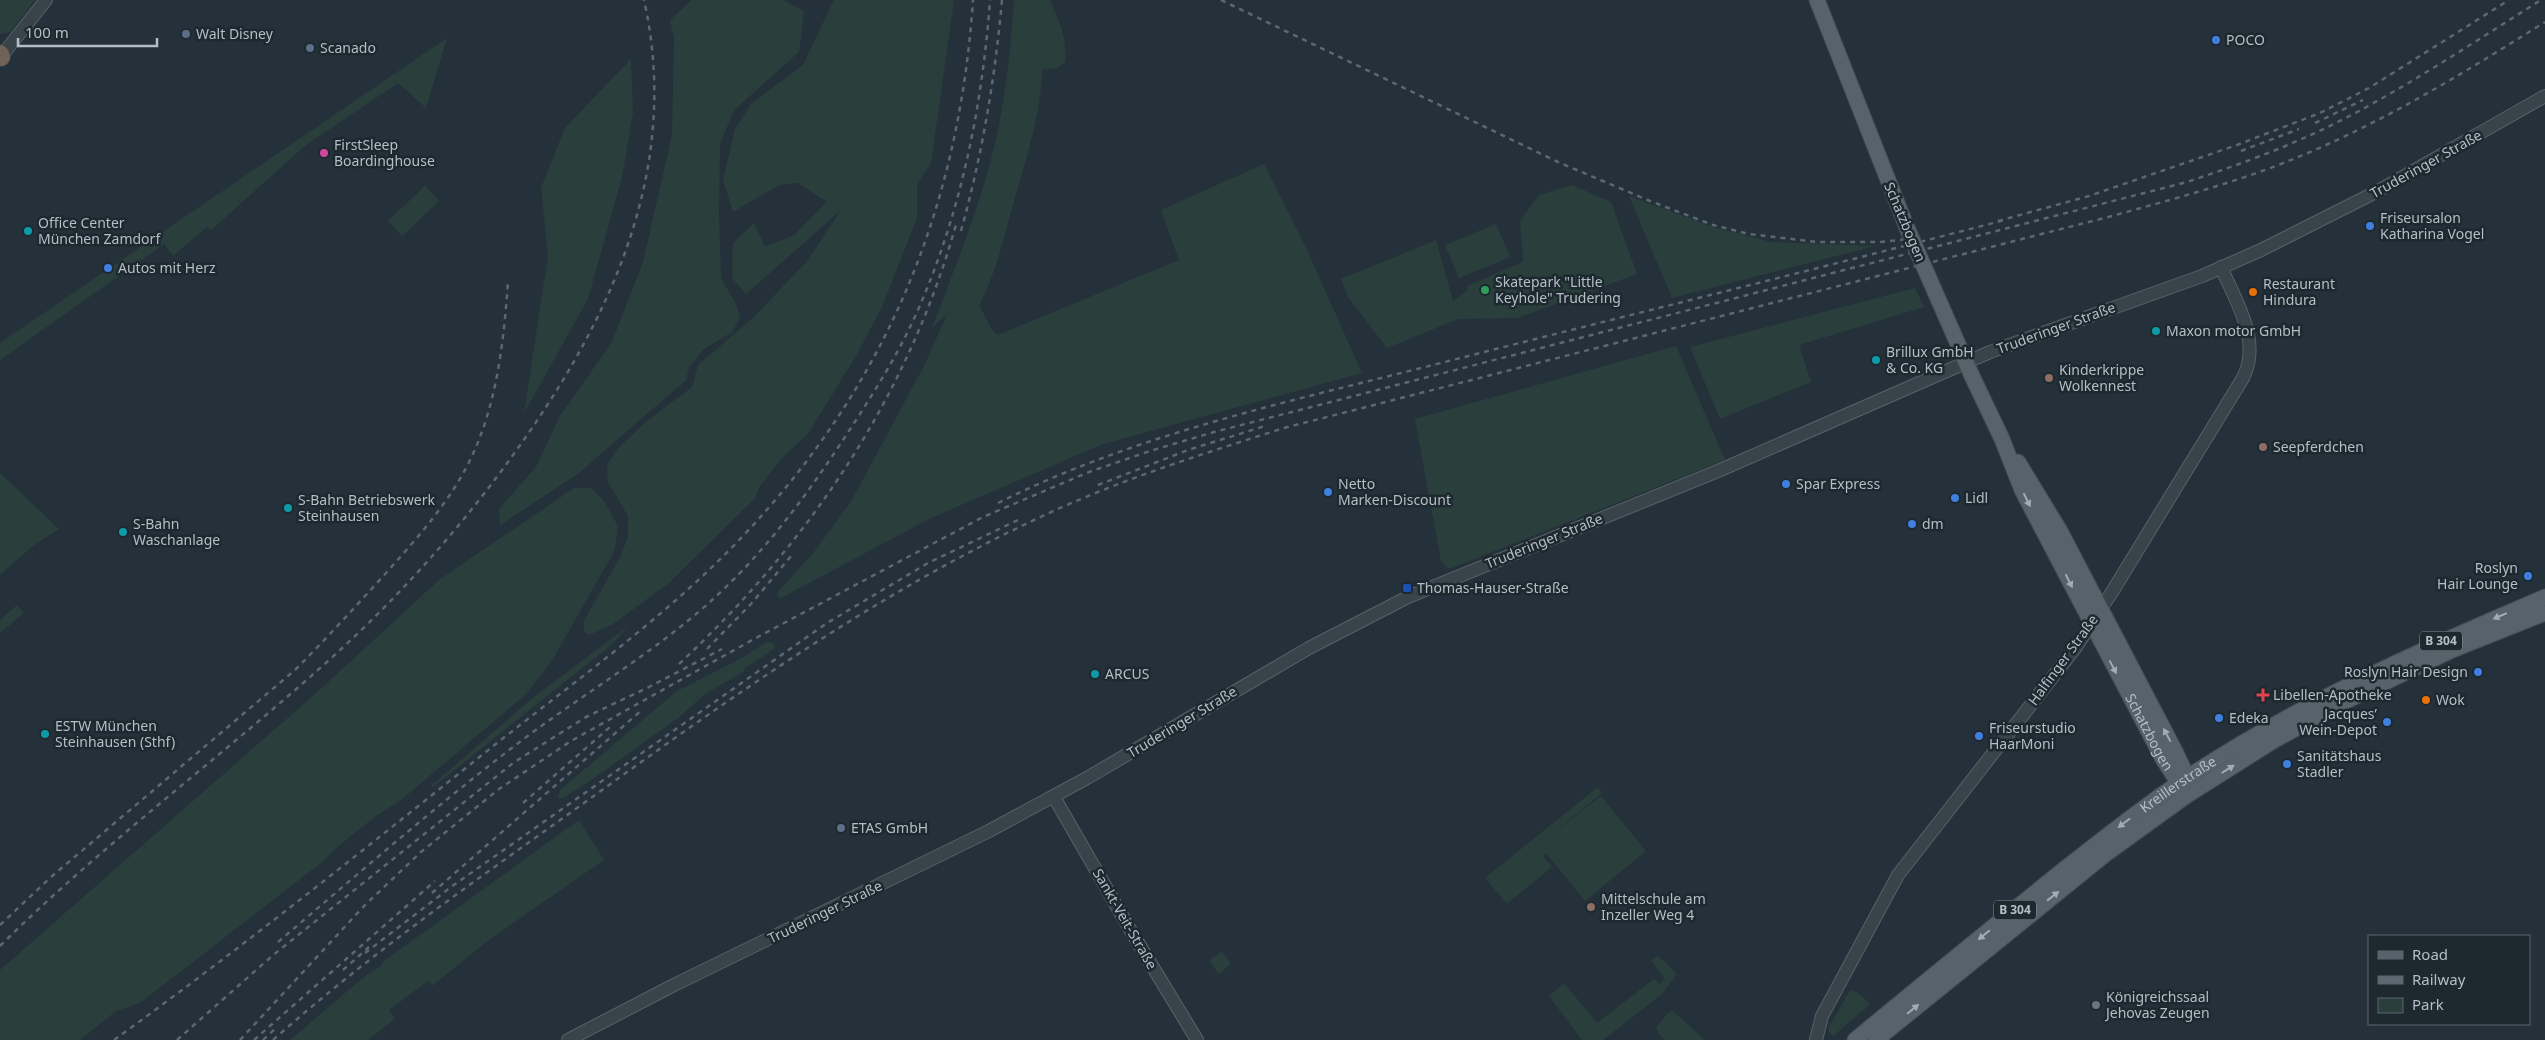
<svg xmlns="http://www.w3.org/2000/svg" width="2545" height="1040" font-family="'Noto Sans',sans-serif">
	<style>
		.green { fill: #2a3f3c }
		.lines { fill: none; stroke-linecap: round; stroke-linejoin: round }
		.minor-casing { stroke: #576168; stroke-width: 14 }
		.major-casing { stroke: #424c53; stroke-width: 17 }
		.highway-casing { stroke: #444e55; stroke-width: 19 }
		.minor { stroke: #39434a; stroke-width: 12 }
		.major { stroke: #57626a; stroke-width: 15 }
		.highway { stroke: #6f6257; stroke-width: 18 }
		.rail { stroke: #5b6771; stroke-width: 2.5; stroke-dasharray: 5 5; stroke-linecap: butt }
		.major-bridge-casing { stroke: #424c53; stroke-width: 17; stroke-linecap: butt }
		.major-bridge { stroke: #57626a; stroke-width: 15 }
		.oneway { fill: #a1acb4 }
		.service-dot { fill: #5c6f8a; stroke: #1e282f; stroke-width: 2 }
		.shop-dot { fill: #3f7fe0; stroke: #1e282f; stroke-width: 2 }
		.hotel-dot { fill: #d1479c; stroke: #1e282f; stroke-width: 2 }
		.culture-dot { fill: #0f9aa8; stroke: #1e282f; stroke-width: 2 }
		.leisure-dot { fill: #2e9e5b; stroke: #1e282f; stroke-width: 2 }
		.food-dot { fill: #e8710a; stroke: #1e282f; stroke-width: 2 }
		.education-dot { fill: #8d6e63; stroke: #1e282f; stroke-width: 2 }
		.transit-dot { fill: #1a4fb4; stroke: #1e282f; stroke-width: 2 }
		.health-dot { fill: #e0444e; stroke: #1e282f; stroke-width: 2 }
		.worship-dot { fill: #6b7280; stroke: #1e282f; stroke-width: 2 }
		.labels { text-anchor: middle; stroke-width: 5; stroke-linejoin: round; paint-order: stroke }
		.shield { fill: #1e282f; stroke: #879199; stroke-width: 1 }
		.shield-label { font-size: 12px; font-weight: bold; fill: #b4bec6 }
		.poi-label { font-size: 14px; fill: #b4bec6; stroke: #1e282f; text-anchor: start }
		.street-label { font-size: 14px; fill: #b4bec6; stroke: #1e282f }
	</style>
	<rect width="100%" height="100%" fill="#25313a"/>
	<g class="green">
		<polygon points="0,0 35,0 10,32 0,34"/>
		<polygon points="692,0 786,0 784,1 804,11 799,52 734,110 720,144 719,215 721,278 736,304 740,318 732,332 704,349 689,367 686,380 579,473 500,525 499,509 536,467 560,416 612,342 643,262 672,135 674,38 670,20"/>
		<polygon points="834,0 954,0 931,163 917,184 917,218 882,307 856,356 808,434 782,458 760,486 755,498 669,583 613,624 589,635 584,632 584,621 620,557 628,537 628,516 608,482 607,464 618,448 648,420 692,387 698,365 754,317 808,260 841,210 746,294 732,278 733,243 754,223 765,247 794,235 827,202 798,183 779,185 733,212 723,180 735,129 751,104 803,65"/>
		<path d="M 1014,0 L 1050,0 C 1059,21 1068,39 1065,62 L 1057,68 L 1042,70 C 1041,114 1026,159 1014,201 C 1004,237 996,273 979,306 C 985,314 991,332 998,335 L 1179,260 L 1161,210 L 1264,164 L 1307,250 L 1362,373 L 1103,444 L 931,518 L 779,599 L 777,593 L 814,552 L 852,500 L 926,362 L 947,314 L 932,328 C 957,262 985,195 999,125 C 1007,84 1011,42 1014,0 Z"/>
		<polygon points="447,38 426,108 398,83 306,145 211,230 207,227 173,256 164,244 0,360 0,343"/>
		<polygon points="631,59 633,113 622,177 588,299 524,413 548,256 541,188 565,128"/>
		<polygon points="1572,185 1611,202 1637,274 1517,318 1458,319 1387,348 1348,297 1341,279 1436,240 1453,301 1468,290 1467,286 1523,262 1520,221 1539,195"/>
		<polygon points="425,186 439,201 402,236 388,221"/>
		<polygon points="1629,196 1713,227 1771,242 1875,246 1672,298"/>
		<polygon points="1496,224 1510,257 1459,278 1445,245"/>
		<polygon points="1915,288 1924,307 1799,345 1811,382 1720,419 1690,347"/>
		<polygon points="1676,346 1725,460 1449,569 1441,561 1415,419"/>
		<polygon points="0,473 59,529 34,545 0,575"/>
		<path d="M 574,488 L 591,488 L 603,500 L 618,526 L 615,550 L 553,659 L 526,694 L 400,801 C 371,818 346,838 322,862 L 140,1003 L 116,1011 L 80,1040 L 0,1040 L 0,970 L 314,695 L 439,580 Z"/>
		<polygon points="17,605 24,613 0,633 0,620"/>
		<polygon points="630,625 611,645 433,787 431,786 535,696"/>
		<polygon points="771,642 775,645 774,649 745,668 743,672 705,694 678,718 587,783 563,798 558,798 560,790 677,691 742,658 765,643"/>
		<polygon points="1598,787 1602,793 1538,845 1601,796 1646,851 1585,901 1546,853 1544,857 1552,867 1507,904 1485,878"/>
		<polygon points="579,820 604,860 490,939 432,986 428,981 389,1010 395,1019 368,1040 290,1040 364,977 380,967 384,961"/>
		<polygon points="1222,951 1231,964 1219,974 1209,961"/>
		<polygon points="1658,956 1677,974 1662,994 1603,1040 1582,1040 1549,996 1564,983 1597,1023 1654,979 1660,984 1665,979 1651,961"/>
		<polygon points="1850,990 1858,993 1870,1004 1833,1036 1829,1033 1829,1027"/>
		<polygon points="1673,1011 1705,1040 1665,1040 1658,1033 1656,1027 1669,1012"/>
	</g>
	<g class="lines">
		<defs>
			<g id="minor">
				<polyline points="0,58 46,0"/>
				<polyline points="1054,797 1131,931 1197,1040"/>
				<polyline points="568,1040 674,985 989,831 1087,778 1309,648 1408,597 1718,471 1990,352 2202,276 2261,250 2376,192 2545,96"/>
				<path d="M 1816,1040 L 1822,1016 L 1898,875 L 2076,647 L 2112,592 L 2243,378 C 2262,341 2236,302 2221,267"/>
			</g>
			<g id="major">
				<polyline points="1817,0 1907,228"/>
				<path id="s1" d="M 1972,376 L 2002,439 L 2022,490 L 2163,759 L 2183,790"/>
				<polyline points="2018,462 2060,531 2176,753 2183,768 2186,787"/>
				<path id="s2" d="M 1855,1040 C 1925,982 1996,924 2067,867 C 2103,839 2139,810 2176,785 C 2291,707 2418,651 2545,597"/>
				<polyline points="1876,1040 2107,853 2186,796 2273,741 2348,700 2452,650 2545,613"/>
			</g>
			<polyline id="highway" points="0,54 1,57"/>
		</defs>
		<use href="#minor" class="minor-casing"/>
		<use href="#major" class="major-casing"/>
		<use href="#highway" class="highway-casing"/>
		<use href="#minor" class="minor"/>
		<use href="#major" class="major"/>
		<use href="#highway" class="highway"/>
		<g class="rail">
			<polyline points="1221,0 1558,162 1650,201 1713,225 1749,234 1817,242 1881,242 1908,239"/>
			<polyline points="2315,123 2363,100"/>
			<polyline points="2241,151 2299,129"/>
			<polyline points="1998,221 2089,196 2237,145 2320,113 2369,88 2509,0"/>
			<path d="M 961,231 C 982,155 995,79 1002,0"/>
			<polyline points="1098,485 1188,450 1265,426"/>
			<path d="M 998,503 C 1134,435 1283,403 1429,366 C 1621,317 1813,270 2005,220"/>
			<polyline points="707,649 751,604 792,555"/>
			<path d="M 679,664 C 810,542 909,395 957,221"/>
			<polyline points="523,803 610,727"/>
			<polyline points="432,893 643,709"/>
			<path d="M 0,925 L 51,877 L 295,670 C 326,639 356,606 386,573 C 418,537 450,502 471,458 C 497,404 504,340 508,281"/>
			<path d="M 278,942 C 358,874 438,804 521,741 C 591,688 671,643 733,580 C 775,538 810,490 843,440 C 868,402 893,363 912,323 C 959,222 982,111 990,0"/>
			<path d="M 0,946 C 103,844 220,758 328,661 C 397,599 459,530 513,455 C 610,321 682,169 644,0"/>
			<polyline points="365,953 451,887 827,623 928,563 1018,520"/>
			<polyline points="343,970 369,947"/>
			<path d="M 114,1040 C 240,949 361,852 482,755 C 568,686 664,619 741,538 C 886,386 959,209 973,0"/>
			<polyline points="177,1040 272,956 513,763 586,717 649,687 722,649"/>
			<path d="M 240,1040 L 365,905 L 421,852 L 499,789 L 571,741 L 754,639 L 983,517 L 1089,472 L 1150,451 L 1214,432 L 2187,182 C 2238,165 2288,147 2336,123 C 2407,87 2474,42 2541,0"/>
			<polyline points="254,1040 435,881"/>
			<polyline points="263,1040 277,1027"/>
			<path d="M 273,1040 C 370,954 472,883 577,808 C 723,703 869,598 1032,521 C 1113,482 1199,455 1284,428 L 2112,216 C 2177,198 2242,181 2303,155 C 2389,119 2467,71 2545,22"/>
		</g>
		<defs>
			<polyline id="major-bridge" points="1907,228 1972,376"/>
		</defs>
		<use href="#major-bridge" class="major-bridge-casing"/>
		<use href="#major-bridge" class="major-bridge"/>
	</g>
	<defs><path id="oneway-solid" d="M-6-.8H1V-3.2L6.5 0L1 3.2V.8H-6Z" transform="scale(1.25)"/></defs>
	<g class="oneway">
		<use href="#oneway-solid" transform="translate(2027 500) rotate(63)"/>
		<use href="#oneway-solid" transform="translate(2069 581) rotate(63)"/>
		<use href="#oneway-solid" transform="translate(2500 616) rotate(157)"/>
		<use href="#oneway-solid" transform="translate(2113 667) rotate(62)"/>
		<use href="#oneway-solid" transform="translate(2167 735) rotate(-118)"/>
		<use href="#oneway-solid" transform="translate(2228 769) rotate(-32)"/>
		<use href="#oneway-solid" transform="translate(2124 823) rotate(143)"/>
		<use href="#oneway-solid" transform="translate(2053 896) rotate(-38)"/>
		<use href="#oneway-solid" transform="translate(1984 935) rotate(141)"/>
		<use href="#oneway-solid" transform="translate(1913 1009) rotate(-40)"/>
	</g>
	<g class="service-dot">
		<circle cx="186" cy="34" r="5"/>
		<circle cx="310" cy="48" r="5"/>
		<circle cx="841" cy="828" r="5"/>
	</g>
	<g class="shop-dot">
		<circle cx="2216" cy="40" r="5"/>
		<circle cx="2370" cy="226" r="5"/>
		<circle cx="108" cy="268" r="5"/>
		<circle cx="1786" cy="484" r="5"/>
		<circle cx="1328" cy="492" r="5"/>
		<circle cx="1955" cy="498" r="5"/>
		<circle cx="1912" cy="524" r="5"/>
		<circle cx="2528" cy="576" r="5"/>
		<circle cx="2478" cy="672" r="5"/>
		<circle cx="2219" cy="718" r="5"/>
		<circle cx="2387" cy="722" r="5"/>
		<circle cx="1979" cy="736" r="5"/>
		<circle cx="2287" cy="764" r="5"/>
	</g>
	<circle class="hotel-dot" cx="324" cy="153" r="5"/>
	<g class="culture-dot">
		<circle cx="28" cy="231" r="5"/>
		<circle cx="2156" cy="331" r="5"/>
		<circle cx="1876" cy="360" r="5"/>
		<circle cx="288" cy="508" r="5"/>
		<circle cx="123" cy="532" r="5"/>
		<circle cx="1095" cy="674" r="5"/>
		<circle cx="45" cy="734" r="5"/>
	</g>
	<circle class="leisure-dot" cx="1485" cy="290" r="5"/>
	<g class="food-dot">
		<circle cx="2253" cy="292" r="5"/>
		<circle cx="2426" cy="700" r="5"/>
	</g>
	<g class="education-dot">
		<circle cx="2049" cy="378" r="5"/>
		<circle cx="2263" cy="447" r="5"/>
		<circle cx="1591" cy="907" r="5"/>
	</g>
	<rect class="transit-dot" x="1402" y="583" width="10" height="10" rx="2.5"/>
	<path class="health-dot" d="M2260.5 687.5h5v5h5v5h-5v5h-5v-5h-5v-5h5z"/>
	<circle class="worship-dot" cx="2096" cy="1005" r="5"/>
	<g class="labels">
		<g class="shield">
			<rect x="2420" y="631.5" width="42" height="19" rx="4"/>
			<rect x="1994" y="900.5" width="42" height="19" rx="4"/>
		</g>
		<g class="shield-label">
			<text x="2441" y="645">B 304</text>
			<text x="2015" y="914">B 304</text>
		</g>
		<g class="poi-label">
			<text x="196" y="39">Walt Disney</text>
			<text x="2226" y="45">POCO</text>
			<text x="320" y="53">Scanado</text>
			<text x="334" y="150">FirstSleep<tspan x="334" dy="16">Boardinghouse</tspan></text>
			<text x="2380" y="223">Friseursalon<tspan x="2380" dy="16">Katharina Vogel</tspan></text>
			<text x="38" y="228">Office Center<tspan x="38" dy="16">München Zamdorf</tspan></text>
			<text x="118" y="273">Autos mit Herz</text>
			<text x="1495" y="287">Skatepark "Little<tspan x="1495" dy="16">Keyhole" Trudering</tspan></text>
			<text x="2263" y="289">Restaurant<tspan x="2263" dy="16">Hindura</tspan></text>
			<text x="2166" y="336">Maxon motor GmbH</text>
			<text x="1886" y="357">Brillux GmbH<tspan x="1886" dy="16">&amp; Co. KG</tspan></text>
			<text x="2059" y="375">Kinderkrippe<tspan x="2059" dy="16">Wolkennest</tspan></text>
			<text x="2273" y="452">Seepferdchen</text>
			<text x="1338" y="489">Netto<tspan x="1338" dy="16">Marken-Discount</tspan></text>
			<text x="1796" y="489">Spar Express</text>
			<text x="1965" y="503">Lidl</text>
			<text x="298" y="505">S-Bahn Betriebswerk<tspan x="298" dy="16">Steinhausen</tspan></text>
			<text x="133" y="529">S-Bahn<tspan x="133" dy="16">Waschanlage</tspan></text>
			<text x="1922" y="529">dm</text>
			<text x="2518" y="573" text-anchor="end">Roslyn<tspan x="2518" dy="16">Hair Lounge</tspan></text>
			<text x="1417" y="593">Thomas-Hauser-Straße</text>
			<text x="2468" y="677" text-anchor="end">Roslyn Hair Design</text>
			<text x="1105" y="679">ARCUS</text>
			<text x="2273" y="700">Libellen-Apotheke</text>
			<text x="2436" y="705">Wok</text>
			<text x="2377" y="719" text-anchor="end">Jacques’<tspan x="2377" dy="16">Wein-Depot</tspan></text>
			<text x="2229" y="723">Edeka</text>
			<text x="55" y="731">ESTW München<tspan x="55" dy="16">Steinhausen (Sthf)</tspan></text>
			<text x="1989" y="733">Friseurstudio<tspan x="1989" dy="16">HaarMoni</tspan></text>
			<text x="2297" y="761">Sanitätshaus<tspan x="2297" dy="16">Stadler</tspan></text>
			<text x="851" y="833">ETAS GmbH</text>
			<text x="1601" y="904">Mittelschule am<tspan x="1601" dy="16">Inzeller Weg 4</tspan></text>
			<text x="2106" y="1002">Königreichssaal<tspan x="2106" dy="16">Jehovas Zeugen</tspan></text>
		</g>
		<g class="street-label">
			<text transform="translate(2426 164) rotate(-29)" y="5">Truderinger Straße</text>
			<text transform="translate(1905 222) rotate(67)" y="5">Schatzbogen</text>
			<text transform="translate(2056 328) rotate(-20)" y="5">Truderinger Straße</text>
			<text transform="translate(1544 541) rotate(-22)" y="5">Truderinger Straße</text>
			<text transform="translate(2063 660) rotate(-54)" y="5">Halfinger Straße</text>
			<text transform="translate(1182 722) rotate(-31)" y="5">Truderinger Straße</text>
			<text dy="5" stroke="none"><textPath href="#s1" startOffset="398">Schatzbogen</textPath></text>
			<text dy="5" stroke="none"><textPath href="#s2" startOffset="412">Kreillerstraße</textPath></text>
			<text transform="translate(825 912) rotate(-26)" y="5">Truderinger Straße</text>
			<text transform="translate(1125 919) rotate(60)" y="5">Sankt-Veit-Straße</text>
		</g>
	</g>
	<rect x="2368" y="935" width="162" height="90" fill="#1e282f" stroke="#5a646b"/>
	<rect x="2378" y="951" width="25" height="8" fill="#57626a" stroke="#5a646b"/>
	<text x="2412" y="960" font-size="15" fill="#b4bec6">Road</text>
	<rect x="2378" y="976" width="25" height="8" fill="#5b6771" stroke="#5a646b"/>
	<text x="2412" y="985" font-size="15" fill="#b4bec6">Railway</text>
	<rect x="2378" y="998" width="25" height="15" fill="#2a3f3c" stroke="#5a646b"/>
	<text x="2412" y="1010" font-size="15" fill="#b4bec6">Park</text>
	<path d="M18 38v8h139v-8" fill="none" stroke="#b4bec6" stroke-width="2.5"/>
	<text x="25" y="38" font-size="15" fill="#b4bec6" stroke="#1e282f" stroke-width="4" paint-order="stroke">100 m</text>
</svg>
